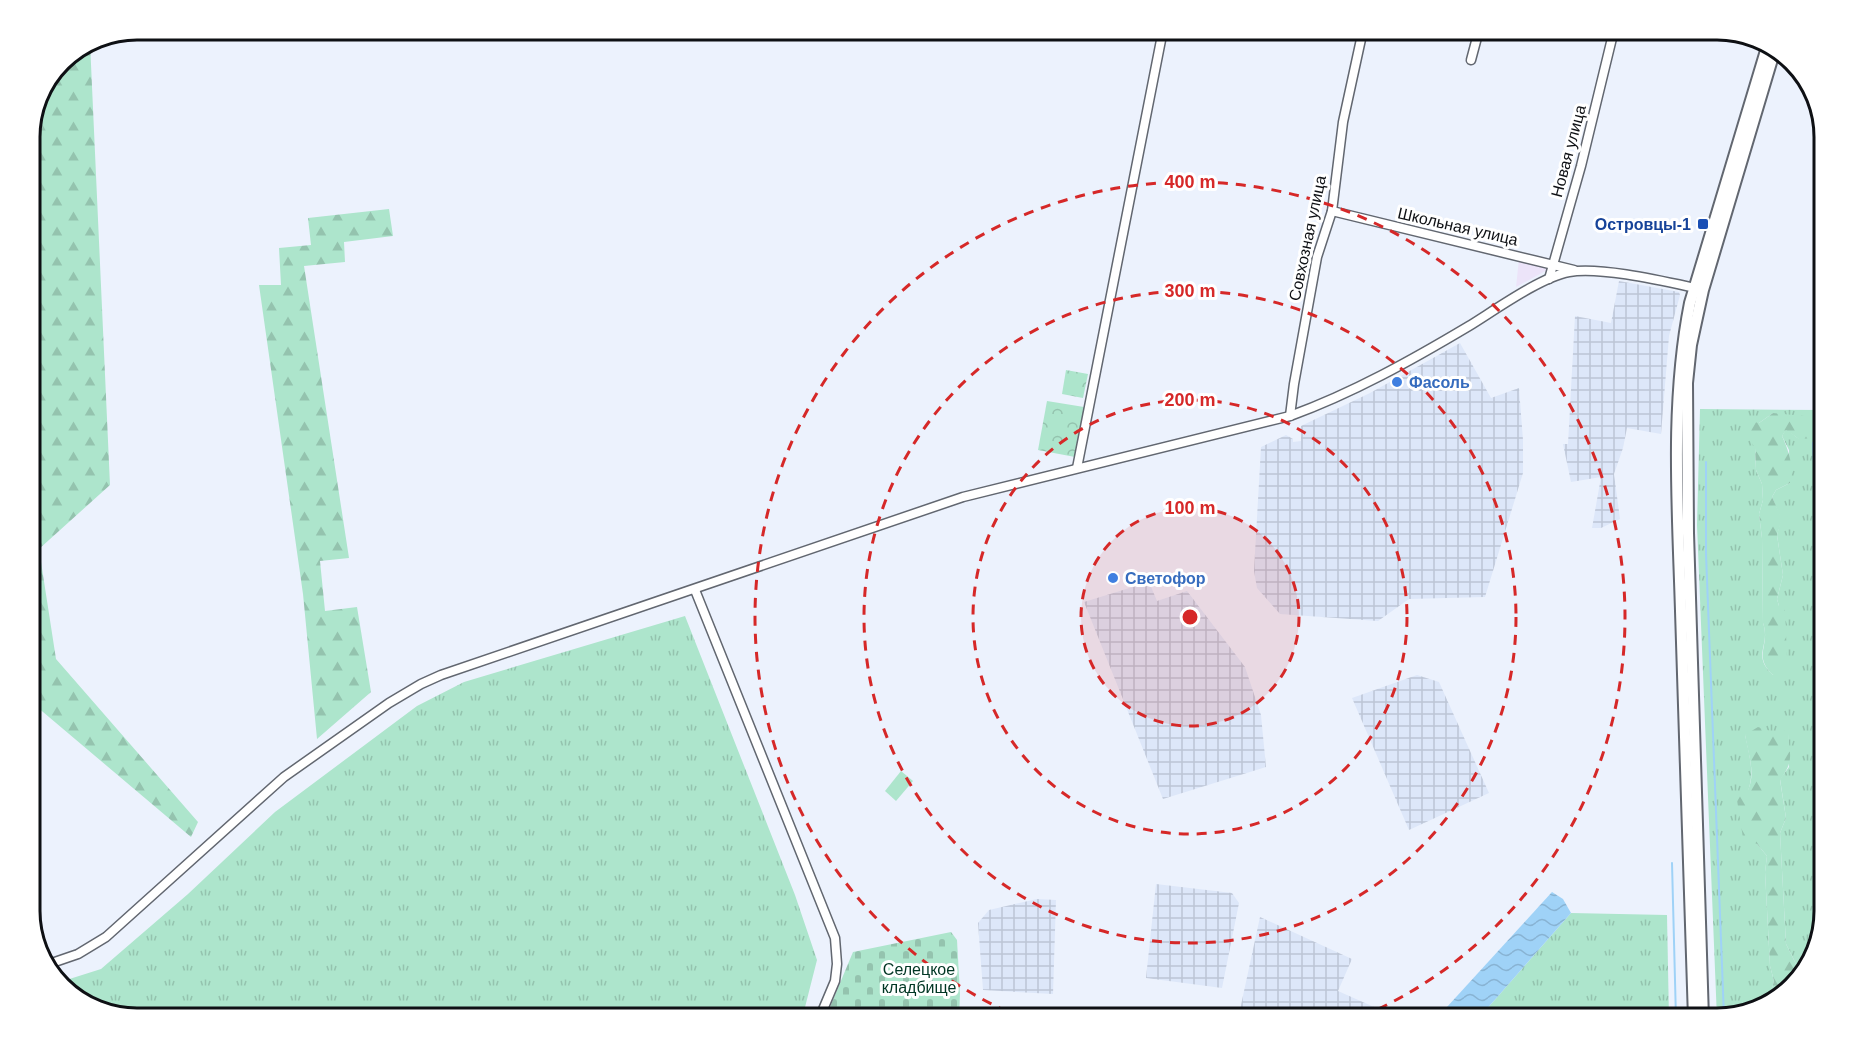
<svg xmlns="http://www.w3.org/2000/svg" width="1854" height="1049" font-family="Arial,sans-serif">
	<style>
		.commercial { fill: #ece4f9 }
		.industrial { fill: url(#industrial-grid) }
		.grass { fill: url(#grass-tufts); fill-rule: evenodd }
		.forest { fill: url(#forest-firs) }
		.cemetery { fill: url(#cemetery-stones) }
		.park { fill: url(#park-crowns) }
		.pitch { fill: #ade5cc }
		.water { fill: url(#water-waves) }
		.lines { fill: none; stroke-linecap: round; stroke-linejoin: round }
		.stream { stroke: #9fd2f7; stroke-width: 2 }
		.minor-casing { stroke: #626770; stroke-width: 11 }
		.major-casing { stroke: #626770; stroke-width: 14 }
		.minor { stroke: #fff; stroke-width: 8 }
		.major { stroke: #fff; stroke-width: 10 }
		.ring { fill: none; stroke: #d62828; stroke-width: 3; stroke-dasharray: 10 8 }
		.transit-dot { fill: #1a4fb4; stroke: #fff; stroke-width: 2 }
		.shop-dot { fill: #3f7fe0; stroke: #fff; stroke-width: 2 }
		.labels { text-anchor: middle; stroke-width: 6; stroke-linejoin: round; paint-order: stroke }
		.street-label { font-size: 16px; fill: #0e1014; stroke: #fff }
		.transit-label { font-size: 16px; font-weight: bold; fill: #164399; stroke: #fff; text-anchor: end }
		.shop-label { font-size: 16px; font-weight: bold; fill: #366cbe; stroke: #fff; text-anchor: start }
		.park-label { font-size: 16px; fill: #003624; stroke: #fff }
		.rim { fill: none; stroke: #0e1014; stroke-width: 3 }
		.centre { fill: #d62828; stroke: #fff; stroke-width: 3 }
		.ring-label { font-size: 18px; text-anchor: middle; font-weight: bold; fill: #d62828; stroke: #fff; stroke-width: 6; stroke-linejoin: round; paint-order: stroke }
	</style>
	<defs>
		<pattern id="industrial-grid" width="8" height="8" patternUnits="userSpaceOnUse" patternTransform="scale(1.5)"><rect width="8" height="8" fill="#dde7f9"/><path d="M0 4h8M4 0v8" fill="none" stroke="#bcc5d5"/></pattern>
		<pattern id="grass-tufts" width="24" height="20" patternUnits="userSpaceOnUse" patternTransform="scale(1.5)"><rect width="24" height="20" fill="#ade5cc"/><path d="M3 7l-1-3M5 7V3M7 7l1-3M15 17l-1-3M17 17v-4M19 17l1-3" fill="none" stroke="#94c3ae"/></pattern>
		<pattern id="forest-firs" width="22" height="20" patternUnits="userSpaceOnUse" patternTransform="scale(1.5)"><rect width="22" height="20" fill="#ade5cc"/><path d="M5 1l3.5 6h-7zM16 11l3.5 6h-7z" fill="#94c3ae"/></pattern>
		<pattern id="cemetery-stones" width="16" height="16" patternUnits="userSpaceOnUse" patternTransform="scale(1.5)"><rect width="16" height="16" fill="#ade5cc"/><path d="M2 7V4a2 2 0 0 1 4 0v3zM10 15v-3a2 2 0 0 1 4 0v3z" fill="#94c3ae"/></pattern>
		<pattern id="park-crowns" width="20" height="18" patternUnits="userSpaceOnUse" patternTransform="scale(1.5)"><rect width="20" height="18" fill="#ade5cc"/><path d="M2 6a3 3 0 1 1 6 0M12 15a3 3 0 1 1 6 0" fill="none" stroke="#94c3ae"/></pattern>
		<pattern id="water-waves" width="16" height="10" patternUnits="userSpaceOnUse" patternTransform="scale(1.5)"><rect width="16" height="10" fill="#9fd2f7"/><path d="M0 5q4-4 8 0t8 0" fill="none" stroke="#88b3d3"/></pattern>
	</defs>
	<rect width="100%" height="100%" fill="#ecf2fd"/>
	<polygon class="commercial" points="1519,259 1550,265 1549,269 1516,287"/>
	<g class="industrial">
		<polygon points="1619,281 1679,292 1680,295 1669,336 1661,434 1627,428 1623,448 1614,474 1620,519 1601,528 1592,528 1601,477 1571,482 1563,444 1568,444 1575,316 1611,323"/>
		<polygon points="1460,343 1491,398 1519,388 1523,440 1523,473 1485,597 1409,599 1378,621 1280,614 1257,588 1254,571 1261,447 1286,435 1293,439 1293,442 1301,441 1301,426 1370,393"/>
		<polygon points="1149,582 1157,601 1187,591 1245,667 1261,715 1266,767 1163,799 1084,602"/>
		<polygon points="1417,675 1439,682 1489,793 1409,830 1352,698"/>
		<polygon points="1156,884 1232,893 1239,903 1222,988 1146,978"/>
		<polygon points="1037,899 1056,900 1053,994 983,990 978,923 989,910"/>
		<polygon points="1260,917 1352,959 1338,991 1401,1019 1238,1019"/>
	</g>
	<g class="grass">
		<path d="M 1700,409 L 1824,410 L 1824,912 L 1810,965 L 1786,989 L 1797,974 L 1797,966 L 1786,944 L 1780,833 L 1786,818 L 1780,779 L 1789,767 L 1788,734 L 1773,732 L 1745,735 C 1749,753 1755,773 1748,791 L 1757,844 L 1767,856 L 1765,872 L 1770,966 L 1774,981 L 1770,995 L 1773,1002 L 1771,1004 L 1717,1019 L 1697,525 ZM 1773,413 L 1799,439 L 1786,429 L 1782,436 L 1789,450 L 1790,483 L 1776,490 L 1772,497 L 1781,519 L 1777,535 L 1783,575 L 1777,599 L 1779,606 L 1773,675 C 1751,655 1771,646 1763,623 L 1762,538 L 1759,514 L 1763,500 L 1762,484 L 1756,470 L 1755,448 L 1759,423 Z"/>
		<polygon points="685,616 795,895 817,960 802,1019 137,1019 84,1005 60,982 101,969 188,894 275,812 417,706 464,682"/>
		<polygon points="1571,913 1667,915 1669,1019 1478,1019"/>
	</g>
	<g class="forest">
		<polygon points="90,42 110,485 39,549 56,659 198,822 191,837 30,701 30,131 62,61"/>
		<polygon points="389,209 393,236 344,242 345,262 304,266 349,558 320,561 325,611 357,607 371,692 317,739 303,594 259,285 281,285 279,248 311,245 308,218"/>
		<path d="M 1773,413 L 1815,417 C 1820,425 1820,430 1814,438 L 1799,439 L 1786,430 L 1782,436 C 1789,451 1794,467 1790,483 L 1776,490 L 1772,497 L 1782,519 L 1777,535 L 1783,575 L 1777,599 L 1779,606 L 1785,610 L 1787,657 L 1773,675 C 1752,655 1771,646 1763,623 L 1762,538 L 1759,514 L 1763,500 L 1762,484 L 1756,470 L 1755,448 L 1747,435 L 1746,428 L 1750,421 L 1759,423 Z"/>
		<path d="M 1758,727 L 1773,732 L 1781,729 L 1788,733 C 1790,756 1794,761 1780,780 L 1786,818 L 1780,833 L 1786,944 L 1797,966 L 1797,974 L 1773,1002 L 1770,995 L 1774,981 L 1770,966 L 1765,872 L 1767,856 L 1757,844 L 1743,838 L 1737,800 L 1741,792 L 1748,790 C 1756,773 1748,753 1745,735 Z"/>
	</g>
	<polygon class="cemetery" points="951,932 957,940 960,994 959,1019 825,1019 853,952"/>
	<g class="park">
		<polygon points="1066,370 1088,374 1083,398 1062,394"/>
		<polygon points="1047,401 1084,407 1075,457 1038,450"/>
	</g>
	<polygon class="pitch" points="901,771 913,781 896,801 885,791"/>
	<polygon class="water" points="1552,892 1563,899 1571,913 1478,1019 1436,1019"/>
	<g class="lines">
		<g class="stream">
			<polyline points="1813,443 1824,676"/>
			<polyline points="1706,462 1706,554 1724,1017"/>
			<polyline points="1672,863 1676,1019"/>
		</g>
		<defs>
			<g id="minor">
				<polyline points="1471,60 1479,30"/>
				<polyline points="1332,211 1574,270"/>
				<polyline points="1549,279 1581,166 1614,30"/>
				<polyline points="1290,416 1294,384 1317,257 1332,211 1343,122 1363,30"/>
				<polyline points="1077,468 1163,30"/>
				<polyline points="695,590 835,938 837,964 835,981 819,1019"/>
				<path d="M 46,965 L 78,954 L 106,937 L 284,777 L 389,703 L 421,684 L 441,675 L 963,497 L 1290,416 C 1353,393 1412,360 1469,326 C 1495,310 1541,277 1569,272 C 1600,266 1667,282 1700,289"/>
			</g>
			<g id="major">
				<path d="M 1694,1019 C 1690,883 1686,747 1681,611 C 1678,508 1670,404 1690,303 L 1768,44"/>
				<polyline points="1703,1019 1688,533 1687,383 1691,345 1703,290 1775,49"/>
			</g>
		</defs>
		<use href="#minor" class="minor-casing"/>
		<use href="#major" class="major-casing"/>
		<use href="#minor" class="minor"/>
		<use href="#major" class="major"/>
	</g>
	<circle cx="1190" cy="617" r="109" fill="#d62828" fill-opacity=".12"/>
	<g class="ring">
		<circle cx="1190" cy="617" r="109"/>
		<circle cx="1190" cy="617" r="217"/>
		<circle cx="1190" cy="617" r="326"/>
		<path d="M1024 1019A435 435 0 1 1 1356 1019"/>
	</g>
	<rect class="transit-dot" x="1697" y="218" width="12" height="12" rx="3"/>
	<g class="shop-dot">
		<circle cx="1397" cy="382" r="6"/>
		<circle cx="1113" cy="578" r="6"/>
	</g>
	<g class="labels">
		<g class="street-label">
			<text transform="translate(1568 151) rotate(-75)" y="6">Новая улица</text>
			<text transform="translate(1458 226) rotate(13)" y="6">Школьная улица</text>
			<text transform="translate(1307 238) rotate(-78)" y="6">Совхозная улица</text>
		</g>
		<g class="transit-label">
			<text x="1691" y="230">Островцы-1</text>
		</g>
		<g class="shop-label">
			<text x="1409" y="388">Фасоль</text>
			<text x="1125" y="584">Светофор</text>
		</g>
		<g class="park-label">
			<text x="919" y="975">Селецкое<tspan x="919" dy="18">кладбище</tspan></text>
		</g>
	</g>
	<path d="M0 0H1854V1049H0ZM137 40H1717A97 97 0 0 1 1814 137V911A97 97 0 0 1 1717 1008H137A97 97 0 0 1 40 911V137A97 97 0 0 1 137 40Z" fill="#fff" fill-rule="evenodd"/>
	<path class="rim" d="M137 40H1717A97 97 0 0 1 1814 137V911A97 97 0 0 1 1717 1008H137A97 97 0 0 1 40 911V137A97 97 0 0 1 137 40Z"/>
	<circle cx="1190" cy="617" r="9" class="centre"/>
	<g class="ring-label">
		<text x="1190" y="188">400 m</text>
		<text x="1190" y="297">300 m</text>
		<text x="1190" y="406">200 m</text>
		<text x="1190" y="514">100 m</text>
	</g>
</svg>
